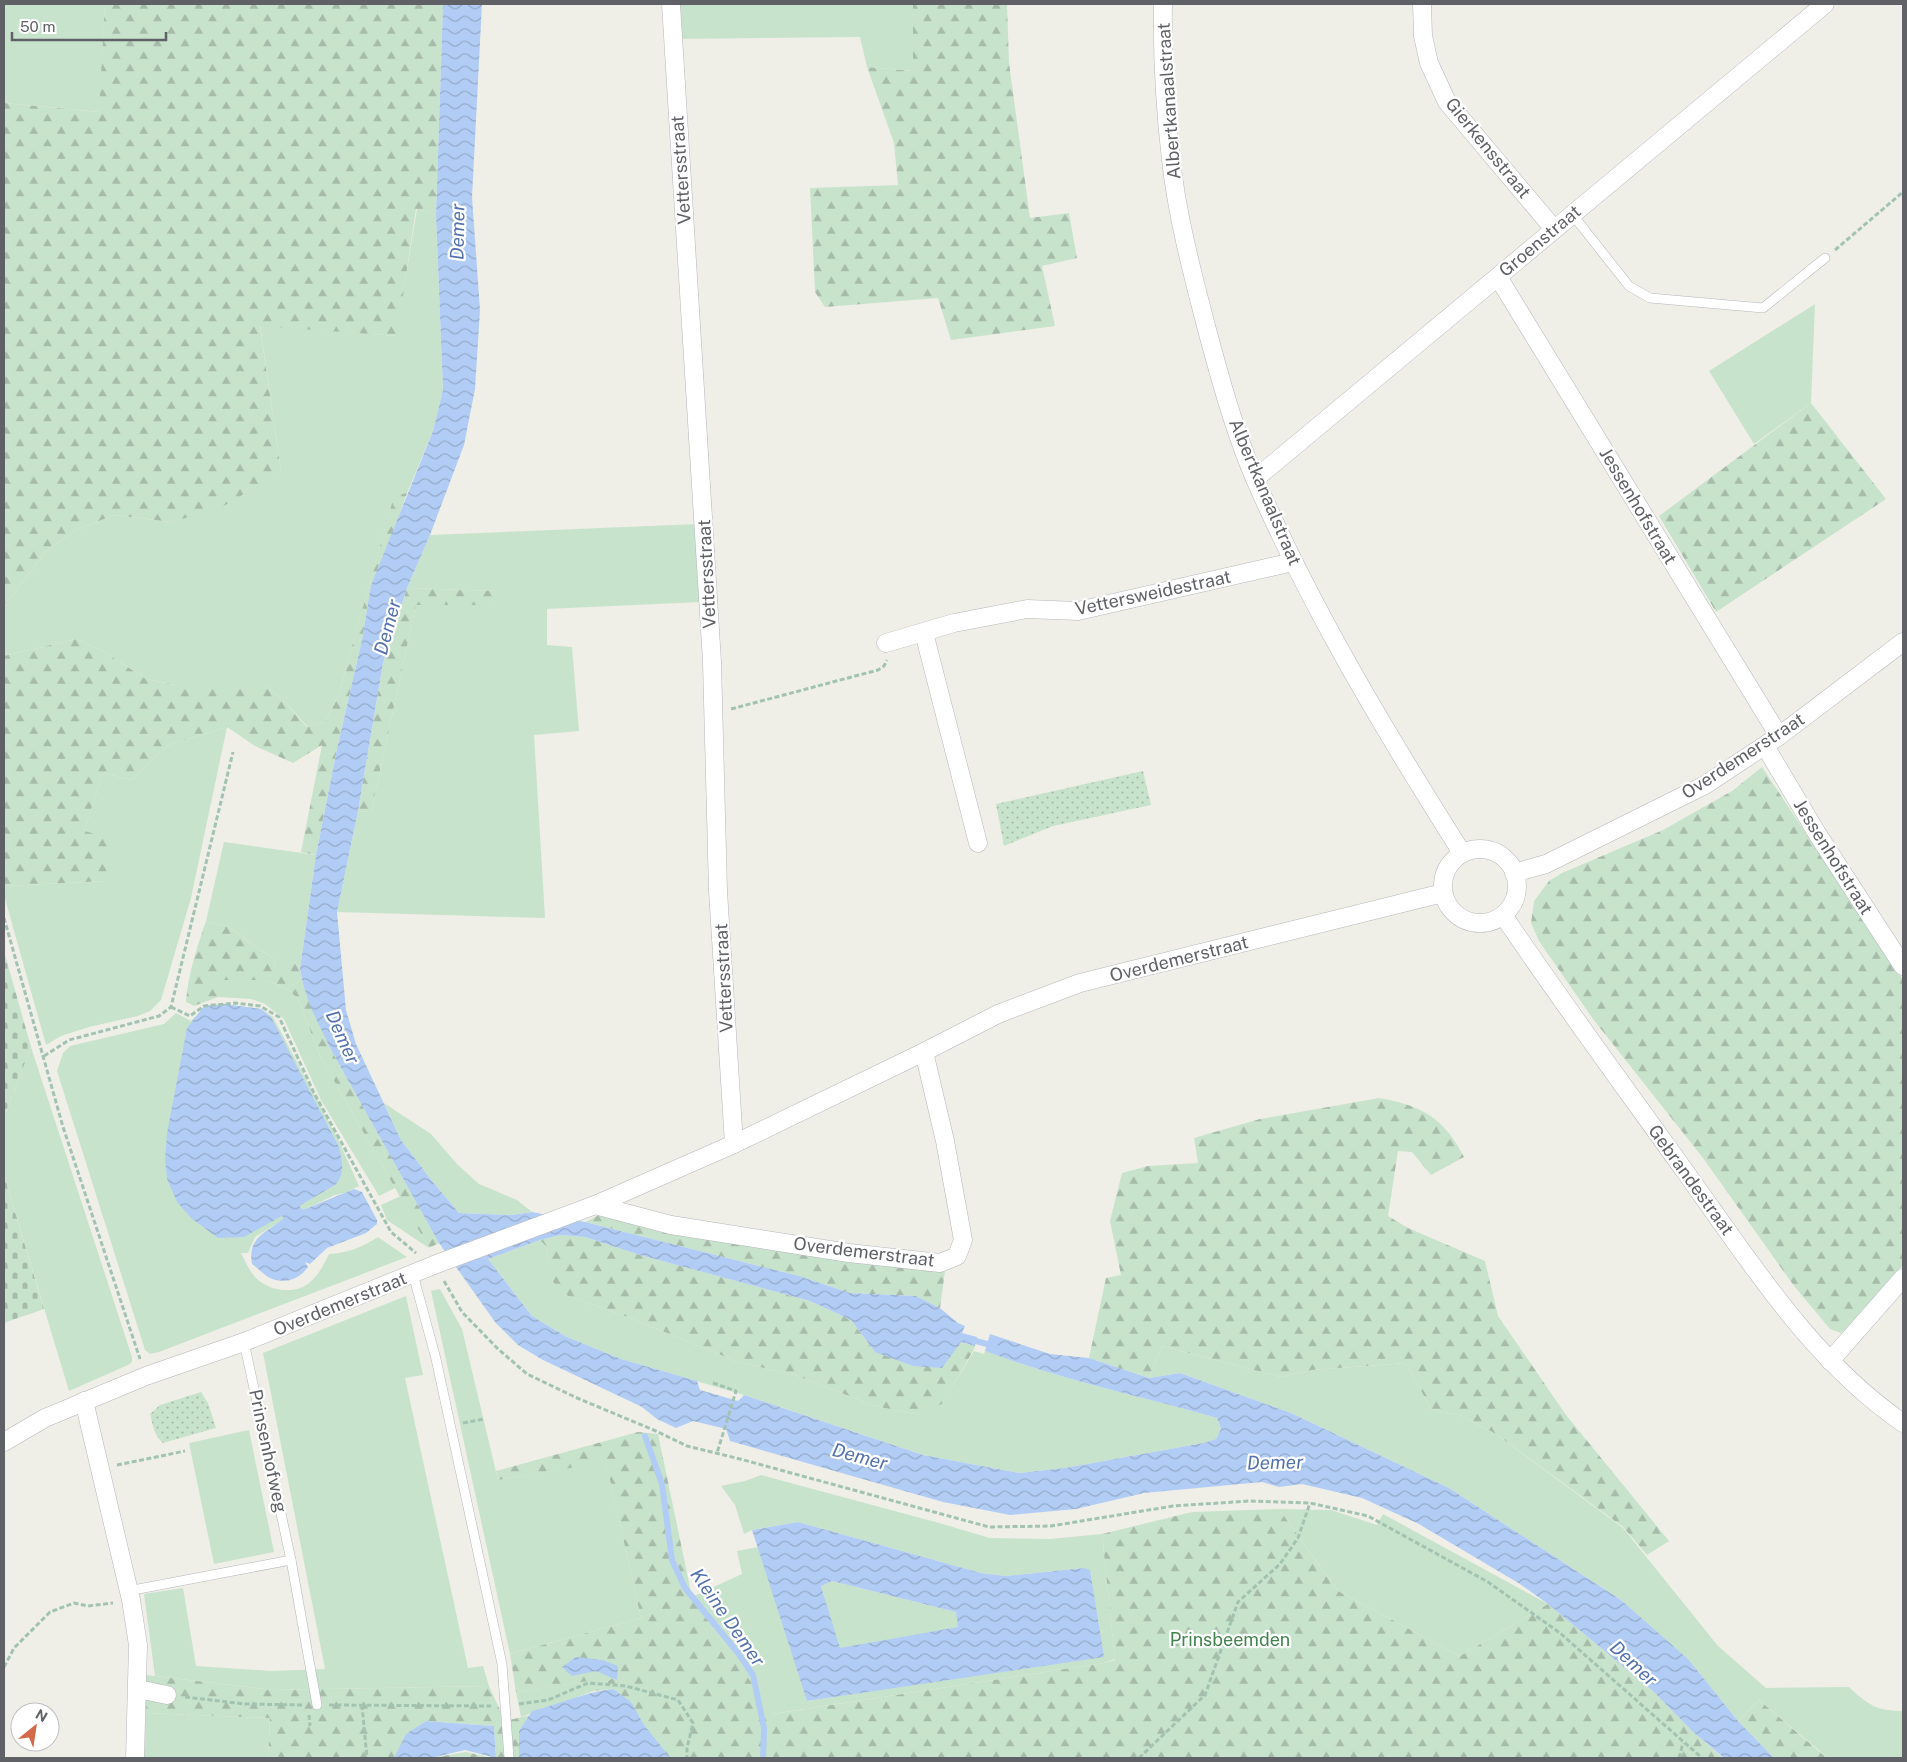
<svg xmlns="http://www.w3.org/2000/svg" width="1907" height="1762" font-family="'Public Sans',sans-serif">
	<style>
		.grass { fill: #c8e3cc }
		.forest { fill: url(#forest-firs) }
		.cemetery { fill: url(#cemetery-stones) }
		.park { fill: url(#park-dots) }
		.water { fill: url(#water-waves); fill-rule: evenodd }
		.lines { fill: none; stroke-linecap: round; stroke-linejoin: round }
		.stream { stroke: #b2cdf5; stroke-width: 6 }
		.lane-casing { stroke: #b5b6ba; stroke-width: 10 }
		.street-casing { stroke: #b5b6ba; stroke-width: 19 }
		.path { stroke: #a2c3b1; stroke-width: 3; stroke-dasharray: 5 2.5; stroke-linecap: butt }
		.lane { stroke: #fff; stroke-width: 9 }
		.street { stroke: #fff; stroke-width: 18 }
		.labels { text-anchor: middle; stroke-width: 4.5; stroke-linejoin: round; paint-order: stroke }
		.street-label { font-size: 18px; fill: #5f6166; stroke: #fff }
		.park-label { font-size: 18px; fill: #42834f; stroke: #fff }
		.water-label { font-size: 19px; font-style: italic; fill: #5472ae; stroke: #fff }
	</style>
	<defs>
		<pattern id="forest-firs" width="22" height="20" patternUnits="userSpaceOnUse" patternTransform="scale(1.25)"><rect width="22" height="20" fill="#c8e3cc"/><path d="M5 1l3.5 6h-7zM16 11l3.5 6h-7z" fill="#a6bba9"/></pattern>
		<pattern id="cemetery-stones" width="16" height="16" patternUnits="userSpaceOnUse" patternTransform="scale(1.25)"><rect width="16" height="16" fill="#c8e3cc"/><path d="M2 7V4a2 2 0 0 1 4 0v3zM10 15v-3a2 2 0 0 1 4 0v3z" fill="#a6bba9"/></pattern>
		<pattern id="park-dots" width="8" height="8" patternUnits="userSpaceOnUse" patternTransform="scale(1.25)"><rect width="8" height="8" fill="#c8e3cc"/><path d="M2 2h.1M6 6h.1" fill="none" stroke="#a6bba9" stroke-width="1.8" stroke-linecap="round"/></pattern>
		<pattern id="water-waves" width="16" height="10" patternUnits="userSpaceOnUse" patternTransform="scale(1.25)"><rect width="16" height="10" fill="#b2cdf5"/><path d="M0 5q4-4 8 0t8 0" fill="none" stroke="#94aaca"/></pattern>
	</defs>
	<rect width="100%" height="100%" fill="#efefe8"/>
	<g class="grass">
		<polygon points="4,4 105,4 100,112 4,103"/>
		<polygon points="678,4 913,4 913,71 867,67 860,37 680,39"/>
		<polygon points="417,209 436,215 443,390 433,431 407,493 394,497 339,693 326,721 308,727 284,701 265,685 176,685 146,679 103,651 76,639 4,656 4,605 23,582 46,551 74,531 114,515 172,522 281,472 260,325 396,336"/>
		<polygon points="1815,304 1811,403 1754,444 1709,371"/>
		<polygon points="699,524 701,602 547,609 547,645 572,647 579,731 534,735 545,918 337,912 358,811 371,812 416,605 488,605 499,591 407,588 430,535"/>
		<polygon points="227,727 191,898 161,1000 150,1011 138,1016 89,1027 61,1036 46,1045 4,895 4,886 105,881 84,831 103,773 132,780 168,745"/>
		<polygon points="224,842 316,855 300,969 294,962 276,971 274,958 260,950 229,927 206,921"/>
		<polygon points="218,980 267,980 289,990 298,999 320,1056 395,1188 379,1196 321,1100 284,1019 265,1004 251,999 218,997"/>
		<path d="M 224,1004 L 261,1009 L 273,1017 L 338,1139 L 359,1186 L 344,1193 L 335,1195 L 281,1221 L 255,1237 L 248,1253 L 241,1253 C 245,1261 249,1270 255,1277 C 268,1291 294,1295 309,1283 C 319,1275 324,1264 329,1254 C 349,1253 362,1247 378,1237 L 407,1257 L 159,1352 L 150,1354 L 145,1350 L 57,1071 L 63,1053 L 70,1046 L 164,1024 L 176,1013 L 191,1021 C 201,1010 210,1007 224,1004 Z"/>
		<polygon points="31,1047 132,1357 132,1362 128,1365 69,1391 4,1175 4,1117"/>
		<polygon points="384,1103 431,1134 457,1164 479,1184 517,1200 532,1212 512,1215 459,1213 432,1181 401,1140"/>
		<polygon points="401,1196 429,1248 387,1220 381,1205"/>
		<path d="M 540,1240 L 546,1246 L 549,1262 L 568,1296 L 633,1319 L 738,1362 L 795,1375 L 875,1406 L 914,1414 L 943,1402 L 974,1351 L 984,1354 L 985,1351 C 1061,1380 1140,1396 1217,1418 L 1221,1429 L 1216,1439 L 1203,1443 L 1065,1468 L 1019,1473 L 923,1455 L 744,1395 L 621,1359 L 567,1337 L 532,1316 L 488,1259 Z"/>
		<polygon points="440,1289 462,1329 498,1480 606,1461 641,1618 510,1654 431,1291"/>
		<polygon points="406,1296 423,1375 405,1378 468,1668 483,1666 489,1686 272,1690 155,1676 144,1594 183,1588 196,1666 272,1671 325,1669 263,1353"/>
		<path d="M 1162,1346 L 1281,1377 L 1312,1370 L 1406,1363 L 1431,1409 L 1462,1416 L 1496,1434 L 1623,1528 L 1718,1646 L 1766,1688 L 1849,1687 C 1868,1705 1877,1711 1903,1711 L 1903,1758 L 1828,1758 L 1759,1700 L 1738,1721 L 1689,1661 L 1621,1600 L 1449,1488 L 1291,1413 L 1180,1373 L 1149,1378 Z"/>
		<polygon points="249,1430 274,1552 214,1564 189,1443"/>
		<polygon points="761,1475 939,1523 990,1538 1050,1539 1102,1534 1115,1659 1104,1663 772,1714 692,1597 742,1574 737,1551 758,1547 808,1701 858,1693 1084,1568 1006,1576 981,1573 798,1522 752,1530 744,1534 735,1505 721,1486 745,1481"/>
		<polygon points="1279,1509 1331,1510 1377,1525 1383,1514 1548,1604 1460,1656 1338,1591"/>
		<polygon points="832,1581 956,1612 959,1628 839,1649 821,1585"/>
		<polygon points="615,1676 594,1691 521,1717 516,1692"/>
		<polygon points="146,1713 270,1718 268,1758 144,1758"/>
	</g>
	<g class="forest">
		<polygon points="105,4 443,4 436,215 416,209 397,336 260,326 281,472 222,507 172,522 114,515 74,531 46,551 23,582 4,605 4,103 99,112"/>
		<polygon points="913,4 1007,4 1009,63 1030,218 1069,213 1077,258 1042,266 1055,326 951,340 938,298 825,307 815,292 810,188 898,185 894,143 867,67 913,71"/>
		<polygon points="1811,403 1886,499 1716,612 1659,516"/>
		<polygon points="407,493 394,530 371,585 362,640 337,749 316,855 301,852 322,745 293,763 255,746 227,727 168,745 132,780 103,773 84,831 111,838 105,881 4,886 4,656 76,639 103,651 146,679 176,685 265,685 284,701 307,727 326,721 339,693 394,496"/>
		<polygon points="407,588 500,591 488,605 416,605 371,812 358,811 383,663"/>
		<polygon points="1762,767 1903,980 1903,1265 1857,1319 1841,1333 1830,1329 1794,1286 1703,1158 1593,1019 1539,941 1531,923 1534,901 1549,881 1562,873 1663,830 1732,791"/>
		<path d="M 206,921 L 229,927 L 260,950 L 274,958 L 276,970 L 294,962 L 300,969 L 303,984 L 330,1048 L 439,1243 L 429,1248 L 320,1056 L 298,999 L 289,990 L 267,980 L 218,980 L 218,997 L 194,1006 L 186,1002 C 188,974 197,947 206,921 Z"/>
		<path d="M 1379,1098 C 1421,1105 1444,1118 1464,1157 L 1431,1175 L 1412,1152 L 1398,1151 L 1388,1216 L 1408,1228 L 1485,1261 L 1498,1316 L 1566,1415 L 1669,1541 L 1647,1555 L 1623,1527 L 1496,1434 L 1462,1416 L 1431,1409 L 1406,1363 L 1312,1370 L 1281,1377 L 1162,1346 L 1149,1378 L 1089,1358 L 1106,1278 L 1121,1275 L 1110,1221 L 1122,1173 L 1148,1166 L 1198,1163 L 1194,1138 L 1260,1119 Z"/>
		<polygon points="601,1214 667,1232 945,1271 940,1308 916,1296 850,1293 799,1276 585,1222"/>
		<polygon points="561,1235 585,1237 640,1255 810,1301 851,1320 875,1352 961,1342 975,1346 973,1351 943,1403 930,1411 914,1414 875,1406 795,1375 738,1362 633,1319 568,1296 552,1281 546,1246 540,1240"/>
		<polygon points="638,1432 658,1434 692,1597 773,1714 1104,1663 1115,1660 1102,1534 1192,1512 1279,1509 1338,1591 1460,1656 1548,1604 1654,1692 1692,1731 1723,1758 669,1758 613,1689 594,1691 614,1677 516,1692 510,1654 641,1618 606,1462 498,1480 496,1471"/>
		<polygon points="146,1675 272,1690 489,1686 505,1721 531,1715 519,1731 519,1758 496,1758 494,1726 426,1721 407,1734 396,1758 268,1758 270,1718 146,1713"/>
		<polygon points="1759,1700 1821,1753 1828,1758 1774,1758 1738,1721"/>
		<polygon points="466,1752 492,1758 431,1758"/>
	</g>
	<g class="cemetery">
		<polygon points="4,951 31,1047 4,1117"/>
		<polygon points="4,1175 44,1309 4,1323"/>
	</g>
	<g class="park">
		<polygon points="1143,771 1151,805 1053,826 1004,846 996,804"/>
		<path d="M 201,1392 L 208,1403 L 216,1428 L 163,1443 C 154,1435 153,1426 150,1414 L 160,1405 Z"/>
	</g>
	<g class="water">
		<path d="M 443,4 L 482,4 L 472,197 L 480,310 L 475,389 L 464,445 L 430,535 L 407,588 L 383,663 L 358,811 L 337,912 L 346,1010 L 356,1044 L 401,1140 L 432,1181 L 459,1213 L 512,1215 L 532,1212 L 585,1222 L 799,1276 L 850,1293 L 916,1296 L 940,1308 L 958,1323 L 965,1326 L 962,1333 L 977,1337 L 975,1346 L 961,1342 L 942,1368 L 913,1366 L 875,1352 L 851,1320 L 810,1301 L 640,1255 L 585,1237 L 561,1235 L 540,1240 L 488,1259 L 532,1316 L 567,1337 L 621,1359 L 697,1381 L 700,1390 L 738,1401 L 744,1395 L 923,1455 L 1019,1473 L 1065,1468 L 1203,1443 L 1216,1439 L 1221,1429 L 1217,1418 C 1140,1396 1061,1380 985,1351 L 990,1334 L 1050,1354 L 1089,1358 L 1149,1378 L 1180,1373 L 1291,1413 L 1449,1488 L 1621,1600 L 1688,1659 L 1738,1721 L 1774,1758 L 1724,1758 L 1692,1731 L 1654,1692 L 1548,1604 L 1520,1584 L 1419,1524 L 1362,1498 L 1302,1484 L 1279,1487 L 1262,1482 L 1144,1493 L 1076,1509 L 1010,1515 L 943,1502 L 730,1441 L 726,1429 L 693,1421 L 676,1428 L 657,1419 L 642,1407 L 543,1360 L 518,1345 L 495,1322 L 439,1243 L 330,1048 L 310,1006 L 303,984 L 300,969 L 316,855 L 337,749 L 362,640 L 371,585 L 433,431 L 443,390 L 436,215 Z"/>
		<path d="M 224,1004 L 261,1009 L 271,1017 L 339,1147 C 342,1161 346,1173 335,1185 L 299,1206 L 303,1210 L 354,1189 L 362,1192 L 377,1220 L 377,1224 L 366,1233 L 327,1248 L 310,1264 L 305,1262 L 308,1267 C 299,1280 283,1285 268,1277 C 262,1273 258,1268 252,1264 C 247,1236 267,1233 284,1218 L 282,1216 L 244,1237 L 218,1238 L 191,1218 L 177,1202 L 167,1179 L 165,1160 L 167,1133 L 187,1028 L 204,1006 Z"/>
		<path d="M 798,1522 L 981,1573 L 1006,1576 L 1084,1568 L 1090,1570 L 1104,1657 L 807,1701 L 752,1530 ZM 832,1581 L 956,1612 L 958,1627 L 840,1648 L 821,1586 Z"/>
		<polygon points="576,1657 603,1660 618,1666 617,1680 596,1671 572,1676 562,1667"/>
		<path d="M 613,1689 L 631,1702 L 644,1725 L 669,1756 L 669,1758 L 519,1758 L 519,1731 L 532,1711 C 560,1704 585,1692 613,1689 Z"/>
		<polygon points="426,1721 494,1726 496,1758 465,1750 431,1758 394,1758 406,1734"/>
	</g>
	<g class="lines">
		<g class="stream">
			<polyline points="968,1339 995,1346"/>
			<polyline points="645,1436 662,1484 672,1560 685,1588 738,1653 753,1675 764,1728 763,1758"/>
		</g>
		<defs>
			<g id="lane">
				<polyline points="1572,214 1629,286 1650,298 1763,308 1825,258"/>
				<polyline points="413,1274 436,1359 502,1664 509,1758"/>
				<polyline points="291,1560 317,1705"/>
				<polyline points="128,1591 291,1560 244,1342"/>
			</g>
			<g id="street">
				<polyline points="671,4 712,662 718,891 734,1144"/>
				<path d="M 1163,4 C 1162,56 1165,108 1171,160 C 1177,215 1192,272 1206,326 C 1220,378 1234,430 1255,479 C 1312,610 1386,733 1462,853"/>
				<polyline points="1422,4 1423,36 1429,63 1447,102 1554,229"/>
				<polyline points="1498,277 1779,736"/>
				<polyline points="1255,479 1825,4"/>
				<polyline points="924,633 978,843"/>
				<polyline points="886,643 954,623 1027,609 1078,611 1293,562"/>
				<polyline points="1765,746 1818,835 1903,966"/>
				<circle cx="1480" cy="886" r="37"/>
				<polyline points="1514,873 1546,864 1705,785 1779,736 1903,642"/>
				<path d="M 1503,915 C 1561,1001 1623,1085 1684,1170 C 1749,1260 1811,1360 1903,1423"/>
				<polyline points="595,1205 671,1225 849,1253 940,1263 957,1256 963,1240 945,1141 924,1052"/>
				<polyline points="1830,1361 1903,1278"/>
				<polyline points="84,1401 131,1600 138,1645 135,1758"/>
				<polyline points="4,1442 45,1418 146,1376 244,1342 434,1265 595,1205 734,1144 924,1052 998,1014 1080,983 1443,893"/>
				<polyline points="138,1689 167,1695"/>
			</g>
		</defs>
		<use href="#lane" class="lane-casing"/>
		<use href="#street" class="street-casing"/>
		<g class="path">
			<polyline points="1835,250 1903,192"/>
			<polyline points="731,709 878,670 884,666 887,660"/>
			<polyline points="4,918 63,1127 140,1359"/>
			<polyline points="171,1007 190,1016 204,1006 235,1003 260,1006 279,1017 314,1093 391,1232 416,1253"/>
			<polyline points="44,1056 69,1040 159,1016 171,1007 233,752"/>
			<polyline points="444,1281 462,1312 497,1348 527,1374 577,1398 656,1431 687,1446 740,1459 989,1527 1051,1526 1173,1506 1250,1501 1310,1503 1368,1516 1488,1582 1560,1633 1702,1758"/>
			<polyline points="713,1383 736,1391 717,1453"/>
			<polyline points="463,1423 484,1419"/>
			<polyline points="117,1465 185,1451"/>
			<polyline points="4,1667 14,1648 50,1612 74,1603 88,1606 113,1603"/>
			<polyline points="185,1697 245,1704 303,1705"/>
			<polyline points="519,1704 548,1700 588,1683 626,1686 678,1700 693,1723 687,1748 687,1758"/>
			<polyline points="329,1705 491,1706"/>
			<polyline points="362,1705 367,1758"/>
			<polyline points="309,1715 310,1726"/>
			<polyline points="1139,1758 1205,1695 1238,1602 1280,1564 1298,1538 1310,1503"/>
			<polyline points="1679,1758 1683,1743"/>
		</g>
		<use href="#lane" class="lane"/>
		<use href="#street" class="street"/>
	</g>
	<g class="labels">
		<g class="street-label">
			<text transform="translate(1169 101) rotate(-94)" y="6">Albertkanaalstraat</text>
			<text transform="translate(1488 148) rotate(51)" y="6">Gierkensstraat</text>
			<text transform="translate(681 170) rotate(-94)" y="6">Vettersstraat</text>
			<text transform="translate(1540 241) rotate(-40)" y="6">Groenstraat</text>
			<text transform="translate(1265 492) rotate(67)" y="6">Albertkanaalstraat</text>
			<text transform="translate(1638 506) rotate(59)" y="6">Jessenhofstraat</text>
			<text transform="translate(707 574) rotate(-93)" y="6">Vettersstraat</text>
			<text transform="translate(1153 593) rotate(-12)" y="6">Vettersweidestraat</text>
			<text transform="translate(1743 756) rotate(-33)" y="6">Overdemerstraat</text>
			<text transform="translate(1833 857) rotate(58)" y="6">Jessenhofstraat</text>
			<text transform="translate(1179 959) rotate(-14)" y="6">Overdemerstraat</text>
			<text transform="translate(724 978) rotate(-93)" y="6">Vettersstraat</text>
			<text transform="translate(1691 1180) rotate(54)" y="6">Gebrandestraat</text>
			<text transform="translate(864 1252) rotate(7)" y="6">Overdemerstraat</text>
			<text transform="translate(340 1304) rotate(-22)" y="6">Overdemerstraat</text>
			<text transform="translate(268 1451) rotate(78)" y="6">Prinsenhofweg</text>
		</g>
		<g class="park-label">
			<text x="1230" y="1646">Prinsbeemden</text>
		</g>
		<g class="water-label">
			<text transform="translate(457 232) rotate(-89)" y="7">Demer</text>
			<text transform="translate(387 627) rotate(-75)" y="7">Demer</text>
			<text transform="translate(343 1037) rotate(66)" y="7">Demer</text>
			<text transform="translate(860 1456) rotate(15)" y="7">Demer</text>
			<text transform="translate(1275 1462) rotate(-1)" y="7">Demer</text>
			<text transform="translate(728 1617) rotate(55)" y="7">Kleine Demer</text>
			<text transform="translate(1634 1663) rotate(43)" y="7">Demer</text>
		</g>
	</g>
	<rect width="1907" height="1762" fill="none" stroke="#5f6166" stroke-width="10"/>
	<g transform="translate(35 1727) rotate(30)"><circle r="24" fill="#ffffff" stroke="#bfc0c2"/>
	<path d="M0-4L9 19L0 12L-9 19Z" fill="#d46949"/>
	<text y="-8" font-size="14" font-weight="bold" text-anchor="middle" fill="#5f6166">N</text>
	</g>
	<path d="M12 32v8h154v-8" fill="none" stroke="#5f6166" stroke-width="2.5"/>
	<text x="20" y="32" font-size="15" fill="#5f6166" stroke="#ffffff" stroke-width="4" paint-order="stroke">50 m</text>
</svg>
